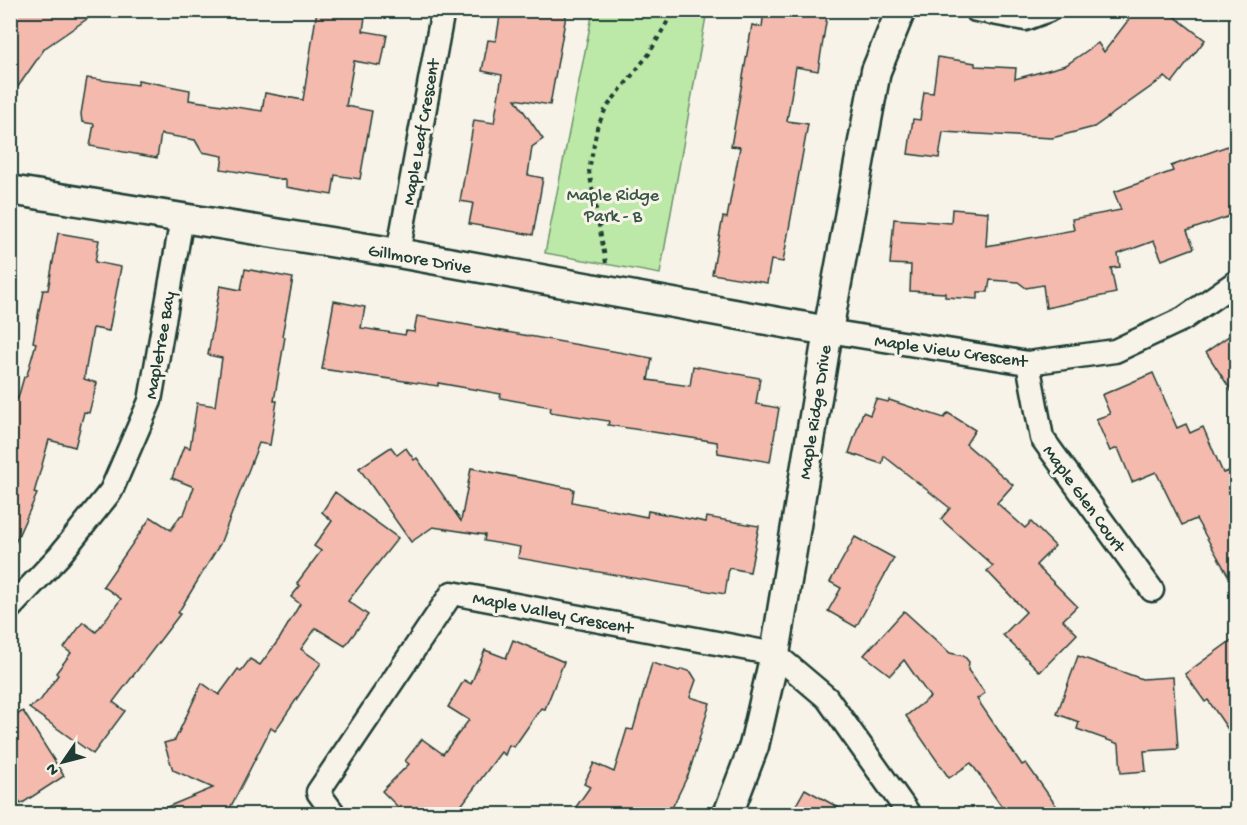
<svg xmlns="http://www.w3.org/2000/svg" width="1247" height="825" font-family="'Gochi Hand',sans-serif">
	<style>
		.green { fill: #bce9a7; stroke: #6e936e; stroke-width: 1.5 }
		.building { fill: #f4baae; stroke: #1f3d34; stroke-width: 1.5 }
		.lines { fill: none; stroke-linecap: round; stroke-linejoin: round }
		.minor-casing { stroke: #1f3d34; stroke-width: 27 }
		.tertiary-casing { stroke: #1f3d34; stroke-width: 33 }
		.path { stroke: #1f3d34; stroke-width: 4; stroke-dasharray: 4.5 4.5; stroke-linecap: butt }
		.minor { stroke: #f7f3e8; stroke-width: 22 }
		.tertiary { stroke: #f7f3e8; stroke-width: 28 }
		.labels { text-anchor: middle; stroke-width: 6; stroke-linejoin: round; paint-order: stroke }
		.street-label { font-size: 18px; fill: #1f3d34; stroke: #f7f3e8 }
		.park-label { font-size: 18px; fill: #375745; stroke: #f7f3e8 }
	</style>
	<rect width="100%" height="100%" fill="#f7f3e8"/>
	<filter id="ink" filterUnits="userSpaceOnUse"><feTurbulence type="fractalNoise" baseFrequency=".0167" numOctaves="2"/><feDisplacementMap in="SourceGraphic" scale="12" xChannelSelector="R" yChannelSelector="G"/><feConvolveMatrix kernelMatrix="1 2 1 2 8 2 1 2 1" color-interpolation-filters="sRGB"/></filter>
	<g filter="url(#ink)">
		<polygon class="green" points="593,11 707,11 660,274 545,253"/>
		<g class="building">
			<polygon points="10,10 100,10 45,48 10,98"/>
			<polygon points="317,10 366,10 363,31 387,35 381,66 354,61 346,106 372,111 360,179 335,175 332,195 286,187 286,180 221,169 223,156 202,152 195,140 161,134 157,158 90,146 94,124 82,122 81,114 87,78 138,85 138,80 190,90 189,100 262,111 265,93 303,100"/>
			<polygon points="501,10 567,10 550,105 515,99 543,139 532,147 528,175 543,178 533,235 469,224 473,203 460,201 474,120 494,123 502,75 482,71 488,40 496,41"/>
			<polygon points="764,10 828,10 818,71 796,67 787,121 808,124 783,262 771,260 767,283 712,274 723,217 727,218 740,147 731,146 752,25 762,27"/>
			<polygon points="1136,10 1166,10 1205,40 1172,83 1165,77 1094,127 1052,138 943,132 939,158 908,154 913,119 920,120 924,92 933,93 938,57 975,63 975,66 1016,68 1015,79 1066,65 1098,43 1104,52"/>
			<polygon points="1236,143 1236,214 1187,231 1194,248 1162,260 1154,241 1118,254 1120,267 1111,268 1116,293 1046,308 1043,285 1026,288 1018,282 990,280 988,292 978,292 978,299 945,297 945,293 910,291 911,265 890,264 894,219 951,223 952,209 988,212 986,246 1074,230 1072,219 1121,210 1114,192 1173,171 1171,166"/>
			<polygon points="58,233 99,240 95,262 121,267 109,331 93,328 84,379 97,383 89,413 84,412 75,447 49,440 34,493 37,494 10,554 10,396 18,398 24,377 27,375 36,343 33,342 43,290 48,290"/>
			<polygon points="245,269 293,278 282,336 285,337 274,401 277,401 270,445 259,443 220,544 178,613 180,614 113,702 125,711 93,754 29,708 40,701 58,675 56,673 71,653 64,648 83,622 96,632 121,599 103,586 151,517 171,530 180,516 184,514 194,487 172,478 184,446 190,448 197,403 215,406 222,358 208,355 220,286 241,290"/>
			<polygon points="334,301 365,307 361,328 405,335 406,331 414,332 417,316 652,358 648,380 690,386 693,366 760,378 756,404 779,408 770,462 718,453 717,442 608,425 609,421 550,412 551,407 500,398 501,394 438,383 438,386 322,369"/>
			<polygon points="1236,331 1236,398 1206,352"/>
			<polygon points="1153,373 1177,428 1186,424 1190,433 1203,427 1223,473 1229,471 1236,488 1236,589 1196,519 1182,525 1156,472 1132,482 1118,448 1110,451 1096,419 1110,414 1102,395"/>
			<polygon points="876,399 888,402 889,400 944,418 948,413 975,430 966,444 1013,485 997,503 1025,528 1031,522 1055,546 1036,565 1077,606 1063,620 1077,634 1040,672 1003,635 1026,612 987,571 993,566 941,519 950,508 884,456 882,464 849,453 863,412 870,415"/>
			<polygon points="391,447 397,455 406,448 414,460 417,458 461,521 471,468 574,489 572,502 647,517 648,511 706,522 707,517 759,526 750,572 729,568 725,594 518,558 520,547 484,541 485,535 433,527 411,542 359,468"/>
			<polygon points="335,492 398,538 348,601 368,615 345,646 316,628 301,649 321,663 275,731 271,728 227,814 150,814 213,788 173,770 164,743 175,740 202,683 219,695 238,669 241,671 250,659 260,665 280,638 300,604 291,597 300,586 297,583 321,551 314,546 332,521 322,512"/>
			<polygon points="855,537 894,558 856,627 828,611 841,588 830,582"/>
			<polygon points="904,611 950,653 964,656 969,662 968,670 985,693 977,699 1022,765 1026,763 1062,814 1007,814 971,763 949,778 906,716 930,697 904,660 890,675 864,655"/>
			<polygon points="1236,637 1236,741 1208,700 1205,702 1185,674"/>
			<polygon points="513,640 564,662 545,709 541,708 514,747 509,745 505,755 501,752 455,814 405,814 382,791 409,764 405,761 422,739 443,754 469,720 448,707 464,680 471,684 485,650 506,658"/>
			<polygon points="1078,656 1142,679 1173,677 1178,749 1144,751 1146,771 1121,773 1119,744 1077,729 1079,722 1057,714"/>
			<polygon points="652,663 679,671 682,669 691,672 696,680 690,697 710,703 689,773 669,814 571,814 590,787 584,784 594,763 614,772 627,729 633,730"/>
			<polygon points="23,711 64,776 21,804 10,787 10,719"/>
			<polygon points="805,789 850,814 791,814"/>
		</g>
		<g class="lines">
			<defs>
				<g id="minor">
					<polyline points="976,10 1025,19 1049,10"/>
					<polyline points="398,253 443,10"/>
					<polyline points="828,331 1028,363 1115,351 1183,319 1236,282"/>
					<polyline points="1028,363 1042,438 1152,590"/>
					<polyline points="10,608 59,556 111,491 150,401 182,218"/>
					<polyline points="334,814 318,792 452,593 775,654 827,698 909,814"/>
				</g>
				<g id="tertiary">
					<polyline points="10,190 398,253 828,331"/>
					<polyline points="728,814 754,746 775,654 828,331 876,71 901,10"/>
				</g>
			</defs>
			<use href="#minor" class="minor-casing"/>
			<use href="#tertiary" class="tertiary-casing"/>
			<polyline class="path" points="606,263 589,171 597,128 606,108 649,54 674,10"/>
			<use href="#minor" class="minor"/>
			<use href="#tertiary" class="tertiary"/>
		</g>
	</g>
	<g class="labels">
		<g class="street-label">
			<text transform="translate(420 132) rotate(-80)" y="6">Maple Leaf Crescent</text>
			<text transform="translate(420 258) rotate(10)" y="6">Gillmore Drive</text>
			<text transform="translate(159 345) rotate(-80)" y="6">Mapletree Bay</text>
			<text transform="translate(951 350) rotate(8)" y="6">Maple View Crescent</text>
			<text transform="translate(814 412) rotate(-81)" y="6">Maple Ridge Drive</text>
			<text transform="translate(1085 498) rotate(54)" y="6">Maple Glen Court</text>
			<text transform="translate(553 612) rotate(11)" y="6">Maple Valley Crescent</text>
		</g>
		<g class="park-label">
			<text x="613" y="200">Maple Ridge<tspan x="613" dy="21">Park - B</tspan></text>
		</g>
	</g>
	<rect width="1247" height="825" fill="none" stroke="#f7f3e8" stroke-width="36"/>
	<rect x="18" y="18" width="1211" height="789" fill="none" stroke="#1f3d34" stroke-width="2" filter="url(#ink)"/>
	<g transform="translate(63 762) rotate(235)" stroke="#f7f3e8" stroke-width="4.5" paint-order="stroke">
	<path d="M0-4.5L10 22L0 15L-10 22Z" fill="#1f3d34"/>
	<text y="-9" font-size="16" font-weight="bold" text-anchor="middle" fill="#1f3d34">N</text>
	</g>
</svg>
